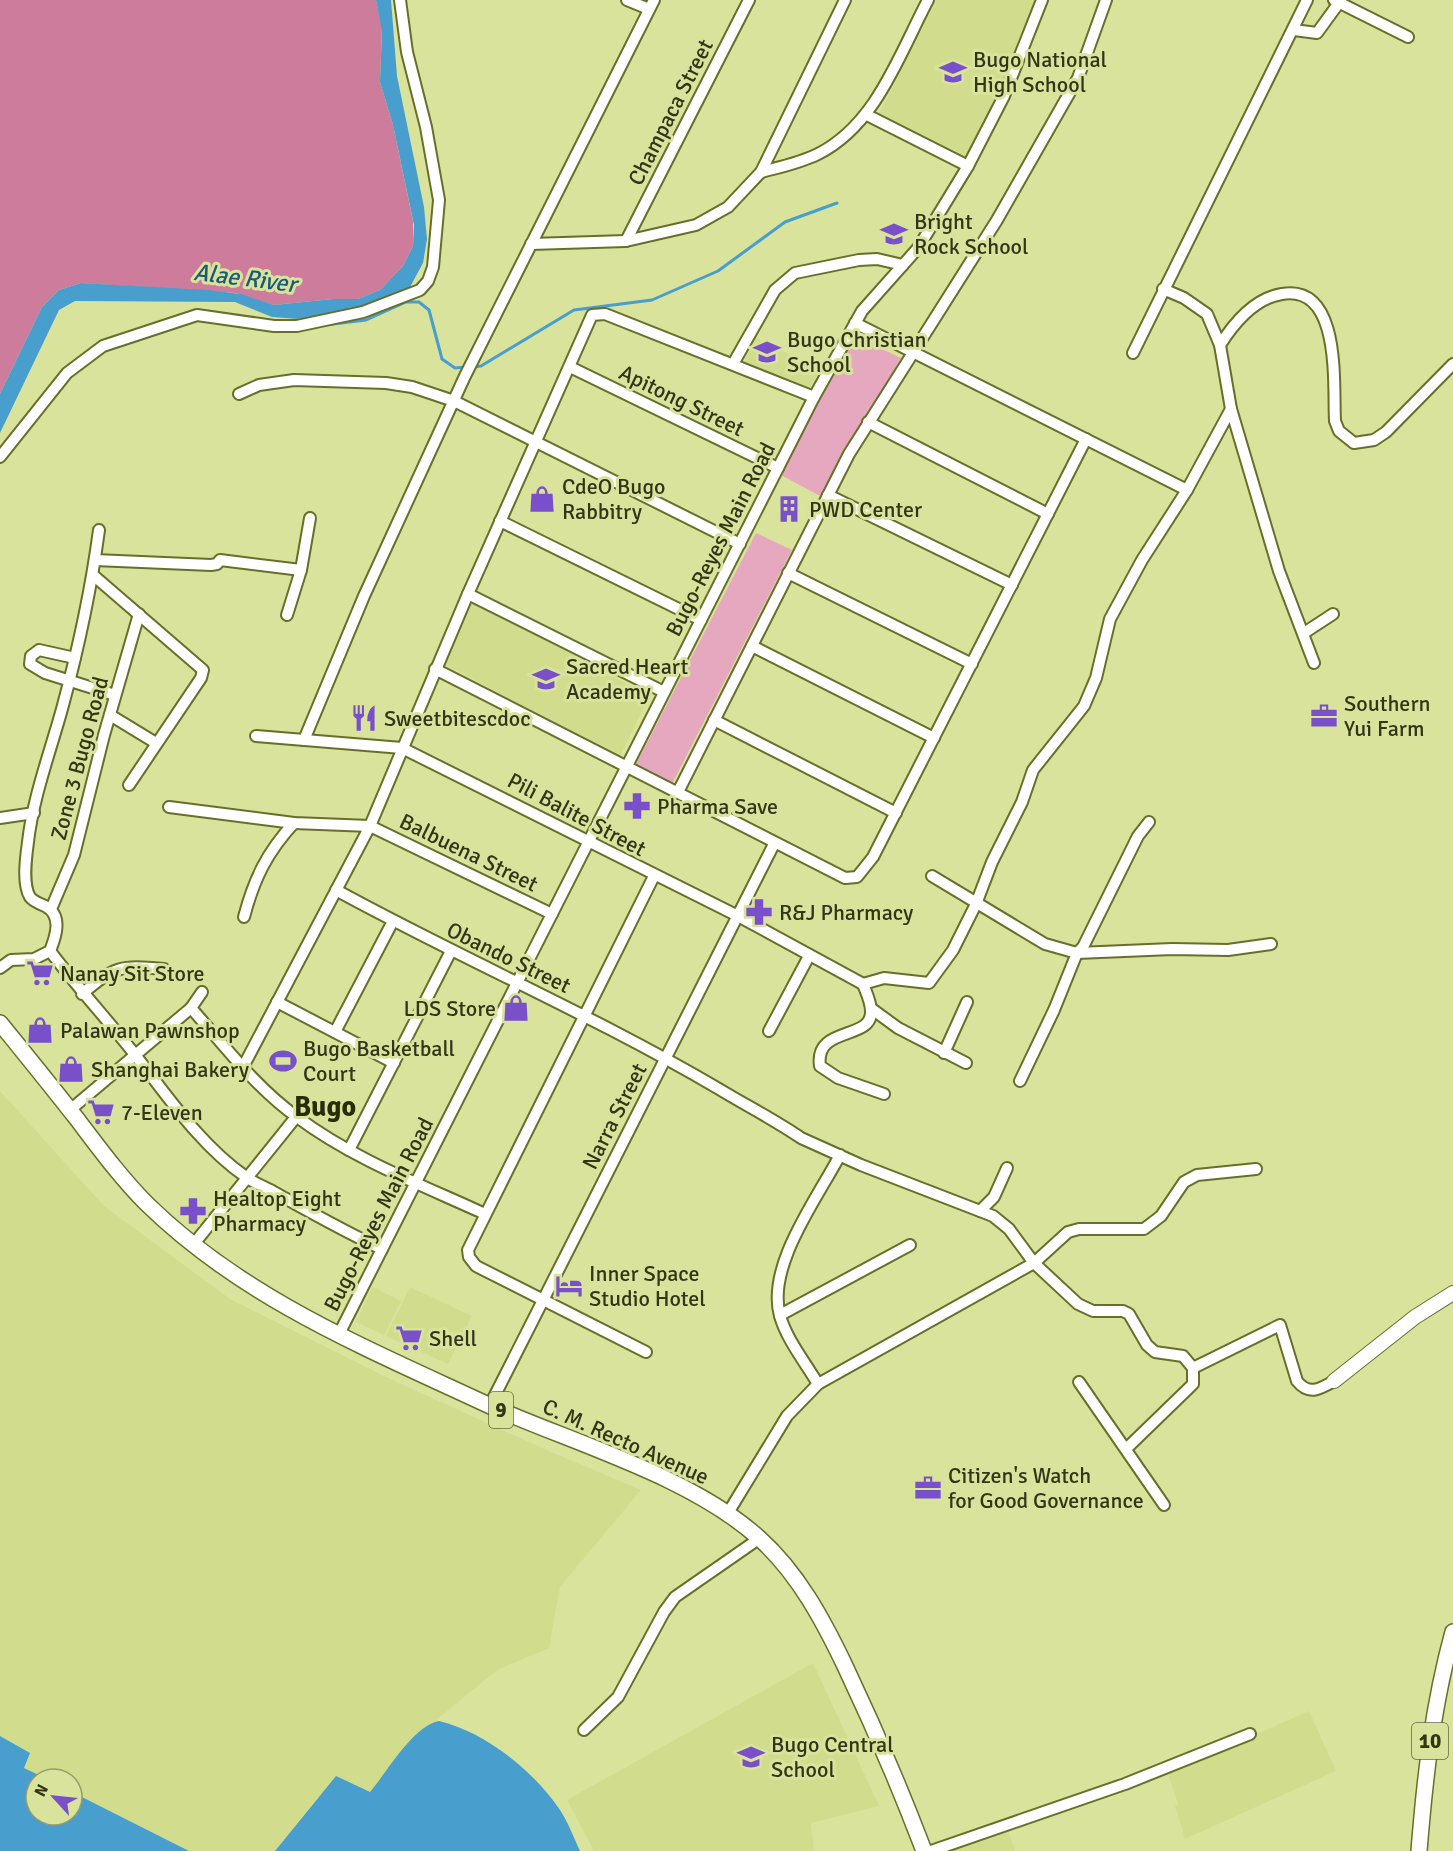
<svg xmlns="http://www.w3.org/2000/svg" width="1453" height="1851" font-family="Signika,sans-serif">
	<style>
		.built { fill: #d1dd8d }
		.green { fill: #e6a8bf }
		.forest { fill: #cd7c9c }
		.water { fill: #489ecd }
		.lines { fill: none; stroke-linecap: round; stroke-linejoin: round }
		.stream { stroke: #489ecd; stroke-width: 3 }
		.minor-casing { stroke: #676f2a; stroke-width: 14 }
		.major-casing { stroke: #676f2a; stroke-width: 16 }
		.highway-casing { stroke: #676f2a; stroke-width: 18 }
		.minor { stroke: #fff; stroke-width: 10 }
		.major { stroke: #fff; stroke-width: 14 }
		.highway { stroke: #fff; stroke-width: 15 }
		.labels { text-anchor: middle; stroke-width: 6; stroke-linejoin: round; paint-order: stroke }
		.shield { fill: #d9e39c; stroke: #646940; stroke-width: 1.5 }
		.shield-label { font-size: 21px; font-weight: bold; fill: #323518 }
		.poi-label { font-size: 22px; fill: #323518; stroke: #d9e39c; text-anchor: start }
		.street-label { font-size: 22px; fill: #323518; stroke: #d9e39c }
		.water-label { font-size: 24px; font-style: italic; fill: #195a7b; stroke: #d9e39c }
		.district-label { font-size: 28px; font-weight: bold; fill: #292d07; stroke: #d9e39c }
	</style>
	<rect width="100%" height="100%" fill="#d9e39c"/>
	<g class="built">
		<polygon points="937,0 1035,0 1019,44 967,159 879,114"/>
		<polygon points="756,338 820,369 807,393 742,366"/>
		<polygon points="471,601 650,696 620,756 442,663"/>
		<polygon points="0,1091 104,1206 230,1299 386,1377 542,1448 641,1490 560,1587 549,1648 497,1670 411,1741 370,1792 318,1797 275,1851 189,1851 72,1792 72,1779 47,1779 24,1768 30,1753 0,1736"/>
		<polygon points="373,1287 401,1301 384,1335 356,1322"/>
		<polygon points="410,1287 472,1316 448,1364 386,1336"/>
		<polygon points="813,1663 879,1806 811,1823 814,1851 594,1851 567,1800"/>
		<polygon points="1309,1711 1336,1771 1185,1839 1175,1806 1178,1804 1168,1773"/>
		<polygon points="1008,1830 1015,1851 951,1851"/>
	</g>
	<g class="green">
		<polygon points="854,336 901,358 820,496 781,475"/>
		<polygon points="756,533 792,550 671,786 634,768"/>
	</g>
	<polygon class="forest" points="0,0 376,0 382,28 380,82 393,125 413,221 413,246 403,266 380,290 358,299 333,299 274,305 236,293 81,283 59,290 42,307 0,394"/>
	<g class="water">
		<polygon points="376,0 391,0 397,76 424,207 427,239 423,263 410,287 389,304 298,319 272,317 235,302 75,301 59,310 0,433 0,394 42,307 59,290 81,283 207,290 241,294 274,305 333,299 358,299 380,290 403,266 413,246 414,225 393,125 380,82 382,31"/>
		<path d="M 439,1721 C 485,1732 533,1770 560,1810 C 568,1822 574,1838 580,1851 L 275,1851 L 336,1776 L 370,1792 C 387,1772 413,1726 439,1721 Z"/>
		<polygon points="0,1736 30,1753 24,1768 47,1779 36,1779 36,1815 72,1815 72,1792 189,1851 0,1851"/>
	</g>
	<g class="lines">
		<g class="stream">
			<polyline points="325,325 366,320 406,302 419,302 429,310 442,359 455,368 466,367"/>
			<polyline points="473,367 481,366 574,310 652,300 718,271 785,222 837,203"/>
		</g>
		<defs>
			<g id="minor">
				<polyline points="627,0 649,9"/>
				<polyline points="1334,0 1408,37"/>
				<polyline points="1294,30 1317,33 1341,0"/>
				<polyline points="867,115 968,166"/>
				<path d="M 761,172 C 780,167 800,163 818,154 C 876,125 899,55 928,0"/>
				<polyline points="626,241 749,0"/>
				<polyline points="531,244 626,241 696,225 728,207 761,172 845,0"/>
				<polyline points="1163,289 1184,298 1207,314 1220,345 1231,409 1279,571 1314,663"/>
				<polyline points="855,323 1187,490"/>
				<path d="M 1220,345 C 1234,323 1255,298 1282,294 C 1342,284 1333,385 1335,421 L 1339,431 L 1354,443 L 1374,440 L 1386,432 L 1453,364"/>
				<polyline points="1133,353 1307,0"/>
				<polyline points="733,364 775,290 795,273 859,260 877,259 903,265"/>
				<polyline points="570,367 778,468"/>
				<polyline points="239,394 259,385 294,380 386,383 412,387 454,401 740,544"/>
				<polyline points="868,422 1048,514"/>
				<polyline points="0,457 67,373 103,346 197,315 274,326 297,326 363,312 420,290 428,281 433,267 439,200 426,127 407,52 400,0"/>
				<polyline points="828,495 1012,585"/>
				<polyline points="500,521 701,620"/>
				<polyline points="95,560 211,565 217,564 220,560 301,570"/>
				<polyline points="788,573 972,664"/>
				<polyline points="93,575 203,670 201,678 129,785"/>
				<polyline points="468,594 664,692"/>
				<polyline points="287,615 301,570 310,518"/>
				<polyline points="1304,633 1333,614"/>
				<polyline points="752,646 934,738"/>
				<polyline points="75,658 39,650 31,656 30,664 45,673 115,695"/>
				<polyline points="435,669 845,878 857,877 873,857 1086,439"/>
				<polyline points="110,715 156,743"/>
				<polyline points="714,720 896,813"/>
				<polyline points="256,736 402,748 738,916 863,984"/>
				<polyline points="304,740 364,596 465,376 654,0"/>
				<polyline points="678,792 849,454 997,220 1078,78 1106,0"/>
				<polyline points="169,807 294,823 370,826 552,914"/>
				<polyline points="0,818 34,813"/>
				<polyline points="932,876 1045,944 1077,953 1172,949 1228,950 1271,944"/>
				<path d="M 336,890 C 462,959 595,1016 719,1089 C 747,1106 775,1120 801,1138 L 861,1165 L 993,1216 L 1009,1229 L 1034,1263 L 1078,1304 L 1093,1311 L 1123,1311 L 1129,1314 L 1147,1345 L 1155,1352 L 1183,1356 L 1193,1368 L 1193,1384 L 1126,1449"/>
				<polyline points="51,909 74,855 104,735 139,614"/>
				<path d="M 244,917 C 254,879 267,852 294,823"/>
				<path d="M 50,951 C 77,987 108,1020 136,1056 C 169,1098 201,1146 246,1177 C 254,1183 265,1187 274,1192 C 310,1212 345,1232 382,1249"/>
				<path d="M 0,968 L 11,960 L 34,959 L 50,951 C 56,936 63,915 45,906 C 40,904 33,901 30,897 C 22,884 26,857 28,842 C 33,798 50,752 62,709 C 78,650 91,590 99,530"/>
				<polyline points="863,984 884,978 929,983 953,950 976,904 992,862 1022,802 1033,770 1084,706 1096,678 1110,619 1142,560 1187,490 1231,409"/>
				<path d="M 863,984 C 866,992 871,1002 871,1011 C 873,1041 814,1025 820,1066 L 838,1078 L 884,1094"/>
				<path d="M 82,994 C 115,966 120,965 164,969"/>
				<polyline points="277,1002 394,1063"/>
				<polyline points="191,1008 202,992"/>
				<polyline points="872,1009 898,1028 966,1063"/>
				<polyline points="769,1031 809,956"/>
				<polyline points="335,1032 393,921"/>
				<polyline points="944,1053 967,1002"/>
				<polyline points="243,1067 370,826 468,594 592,315 605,314 814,397"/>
				<polyline points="1020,1081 1054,1010 1077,953 1083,947 1138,836 1149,822"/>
				<path d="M 70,1110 L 191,1008 C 224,1045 256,1088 297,1117 C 353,1159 422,1185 485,1214"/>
				<polyline points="349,1150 451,951"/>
				<polyline points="980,1211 994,1197 1007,1168"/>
				<polyline points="193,1245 296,1117"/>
				<polyline points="780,1315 910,1245"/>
				<polyline points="338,1336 814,397 862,311 918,248 968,166 1004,96 1042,0"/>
				<polyline points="646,1352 476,1266 469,1257 468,1250 654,876"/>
				<path d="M 1193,1368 L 1280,1325 L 1297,1381 C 1309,1396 1320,1389 1334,1381"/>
				<polyline points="1079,1382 1164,1505"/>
				<path d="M 818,1384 C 805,1362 787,1340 780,1316 C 766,1266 817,1199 840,1155"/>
				<polyline points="490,1405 774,844"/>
				<polyline points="728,1513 787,1416 818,1384 1034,1263 1068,1232 1079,1229 1144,1229 1161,1216 1184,1182 1197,1175 1256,1169"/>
				<polyline points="584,1730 618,1697 664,1612 675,1597 760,1538"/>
				<polyline points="931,1851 1125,1784 1250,1734"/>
			</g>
			<polyline id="major" points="1334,1381 1415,1317 1453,1293"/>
			<g id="highway">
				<path d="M 0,1023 C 26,1055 52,1087 77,1119 C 99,1148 121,1178 147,1204 C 243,1298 366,1348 486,1404 C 572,1443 689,1475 759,1538 C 798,1573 823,1620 845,1666 C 874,1727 900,1788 924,1851"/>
				<path d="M 1419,1851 C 1425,1776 1433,1705 1453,1632"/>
			</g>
		</defs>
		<use href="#minor" class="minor-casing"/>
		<use href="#major" class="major-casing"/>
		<use href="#highway" class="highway-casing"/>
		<use href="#minor" class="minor"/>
		<use href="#major" class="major"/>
		<use href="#highway" class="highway"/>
	</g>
	<defs>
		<symbol id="school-bare" viewBox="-9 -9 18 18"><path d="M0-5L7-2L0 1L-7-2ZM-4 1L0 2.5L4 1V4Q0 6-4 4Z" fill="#7950c9" stroke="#d9e39c" stroke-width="2.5" paint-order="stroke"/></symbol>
		<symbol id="shop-bare" viewBox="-9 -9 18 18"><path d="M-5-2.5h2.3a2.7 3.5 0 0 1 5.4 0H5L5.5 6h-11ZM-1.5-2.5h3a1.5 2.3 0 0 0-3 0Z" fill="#7950c9" stroke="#d9e39c" stroke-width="2.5" paint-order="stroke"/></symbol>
		<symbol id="building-bare" viewBox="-9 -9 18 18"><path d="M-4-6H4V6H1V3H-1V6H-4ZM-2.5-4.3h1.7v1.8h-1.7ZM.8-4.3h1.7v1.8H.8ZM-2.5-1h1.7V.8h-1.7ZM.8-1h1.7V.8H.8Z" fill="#7950c9" stroke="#d9e39c" stroke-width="2.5" paint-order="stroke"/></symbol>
		<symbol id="office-bare" viewBox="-9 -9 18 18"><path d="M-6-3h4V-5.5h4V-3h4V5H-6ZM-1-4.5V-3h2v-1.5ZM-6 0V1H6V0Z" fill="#7950c9" stroke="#d9e39c" stroke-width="2.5" paint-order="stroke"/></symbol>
		<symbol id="restaurant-bare" viewBox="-9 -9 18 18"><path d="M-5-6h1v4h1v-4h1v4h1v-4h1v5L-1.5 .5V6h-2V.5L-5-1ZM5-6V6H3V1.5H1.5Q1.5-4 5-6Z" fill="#7950c9" stroke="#d9e39c" stroke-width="2.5" paint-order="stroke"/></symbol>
		<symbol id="pharmacy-bare" viewBox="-9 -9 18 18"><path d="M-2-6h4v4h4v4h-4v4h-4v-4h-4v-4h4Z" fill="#7950c9" stroke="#d9e39c" stroke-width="2.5" paint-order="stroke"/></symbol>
		<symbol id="supermarket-bare" viewBox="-9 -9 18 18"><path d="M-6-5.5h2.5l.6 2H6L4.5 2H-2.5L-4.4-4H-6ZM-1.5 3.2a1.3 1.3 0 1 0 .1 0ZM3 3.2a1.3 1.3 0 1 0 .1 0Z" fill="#7950c9" stroke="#d9e39c" stroke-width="2.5" paint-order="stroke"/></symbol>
		<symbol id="stadium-bare" viewBox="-9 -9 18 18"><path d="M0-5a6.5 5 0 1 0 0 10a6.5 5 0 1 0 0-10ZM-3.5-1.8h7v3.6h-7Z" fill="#7950c9" stroke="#d9e39c" stroke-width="2.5" paint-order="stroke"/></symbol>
		<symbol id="hotel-bare" viewBox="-9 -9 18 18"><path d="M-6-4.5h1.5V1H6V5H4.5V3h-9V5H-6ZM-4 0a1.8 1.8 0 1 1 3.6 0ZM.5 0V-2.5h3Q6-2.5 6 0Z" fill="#7950c9" stroke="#d9e39c" stroke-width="2.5" paint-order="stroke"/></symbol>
	</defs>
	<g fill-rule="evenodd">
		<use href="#school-bare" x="934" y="53" width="38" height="38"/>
		<use href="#school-bare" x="875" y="215" width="38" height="38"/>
		<use href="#school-bare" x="748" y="333" width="38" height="38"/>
		<use href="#shop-bare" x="523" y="480" width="38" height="38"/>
		<use href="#building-bare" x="770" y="490" width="38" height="38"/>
		<use href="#school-bare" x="527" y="660" width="38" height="38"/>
		<use href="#office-bare" x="1305" y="697" width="38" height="38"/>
		<use href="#restaurant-bare" x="345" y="699" width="38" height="38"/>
		<use href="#pharmacy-bare" x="618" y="787" width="38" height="38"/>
		<use href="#pharmacy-bare" x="740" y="893" width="38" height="38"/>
		<use href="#supermarket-bare" x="21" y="954" width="38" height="38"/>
		<use href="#shop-bare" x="497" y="989" width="38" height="38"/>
		<use href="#shop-bare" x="21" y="1011" width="38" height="38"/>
		<use href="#stadium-bare" x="264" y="1042" width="38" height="38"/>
		<use href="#shop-bare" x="52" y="1050" width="38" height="38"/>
		<use href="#supermarket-bare" x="82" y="1093" width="38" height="38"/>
		<use href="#pharmacy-bare" x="174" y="1192" width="38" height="38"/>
		<use href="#hotel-bare" x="550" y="1267" width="38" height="38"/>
		<use href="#supermarket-bare" x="390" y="1319" width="38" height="38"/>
		<use href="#office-bare" x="909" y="1469" width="38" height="38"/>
		<use href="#school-bare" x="732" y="1738" width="38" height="38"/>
	</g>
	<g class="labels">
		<g class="shield">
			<rect x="489" y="1392" width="24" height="36" rx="4.5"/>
			<rect x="1412" y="1723" width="36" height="36" rx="4.5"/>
		</g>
		<g class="shield-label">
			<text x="501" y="1417">9</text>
			<text x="1430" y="1748">10</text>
		</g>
		<g class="poi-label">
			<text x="973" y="67">Bugo National<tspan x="973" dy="25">High School</tspan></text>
			<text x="914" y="229">Bright<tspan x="914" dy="25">Rock School</tspan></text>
			<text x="787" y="347">Bugo Christian<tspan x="787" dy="25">School</tspan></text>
			<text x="562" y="494">CdeO Bugo<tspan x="562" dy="25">Rabbitry</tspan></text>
			<text x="809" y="517">PWD Center</text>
			<text x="566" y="674">Sacred Heart<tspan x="566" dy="25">Academy</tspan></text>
			<text x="1344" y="711">Southern<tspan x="1344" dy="25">Yui Farm</tspan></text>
			<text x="384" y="726">Sweetbitescdoc</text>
			<text x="657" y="814">Pharma Save</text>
			<text x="779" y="920">R&amp;J Pharmacy</text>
			<text x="60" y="981">Nanay Sit Store</text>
			<text x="496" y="1016" text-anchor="end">LDS Store</text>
			<text x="60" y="1038">Palawan Pawnshop</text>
			<text x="303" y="1056">Bugo Basketball<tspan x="303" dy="25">Court</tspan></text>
			<text x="91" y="1077">Shanghai Bakery</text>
			<text x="121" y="1120">7-Eleven</text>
			<text x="213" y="1206">Healtop Eight<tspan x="213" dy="25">Pharmacy</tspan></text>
			<text x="589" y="1281">Inner Space<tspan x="589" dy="25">Studio Hotel</tspan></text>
			<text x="429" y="1346">Shell</text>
			<text x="948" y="1483">Citizen's Watch<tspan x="948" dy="25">for Good Governance</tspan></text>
			<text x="771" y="1752">Bugo Central<tspan x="771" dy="25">School</tspan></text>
		</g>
		<g class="street-label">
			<text transform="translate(670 112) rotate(-63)" y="8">Champaca Street</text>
			<text transform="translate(682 400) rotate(26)" y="8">Apitong Street</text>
			<text transform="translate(720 539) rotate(-63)" y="8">Bugo-Reyes Main Road</text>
			<text transform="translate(79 758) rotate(-75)" y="8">Zone 3 Bugo Road</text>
			<text transform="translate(577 814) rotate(28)" y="8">Pili Balite Street</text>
			<text transform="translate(469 852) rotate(26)" y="8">Balbuena Street</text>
			<text transform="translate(509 957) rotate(26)" y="8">Obando Street</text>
			<text transform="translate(614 1116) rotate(-63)" y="8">Narra Street</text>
			<text transform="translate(378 1214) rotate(-63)" y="8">Bugo-Reyes Main Road</text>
			<text transform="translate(626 1441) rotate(24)" y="8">C. M. Recto Avenue</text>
		</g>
		<g class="water-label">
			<text transform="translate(245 278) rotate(7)" y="8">Alae River</text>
		</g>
		<g class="district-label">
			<text x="325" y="1116">Bugo</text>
		</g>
	</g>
	<g transform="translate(54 1797) rotate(297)"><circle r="28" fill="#d9e39c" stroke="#969d67" stroke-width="1.5"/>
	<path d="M0-4.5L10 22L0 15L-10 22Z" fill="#7950c9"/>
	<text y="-9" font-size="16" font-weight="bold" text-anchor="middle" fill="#323518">N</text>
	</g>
</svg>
